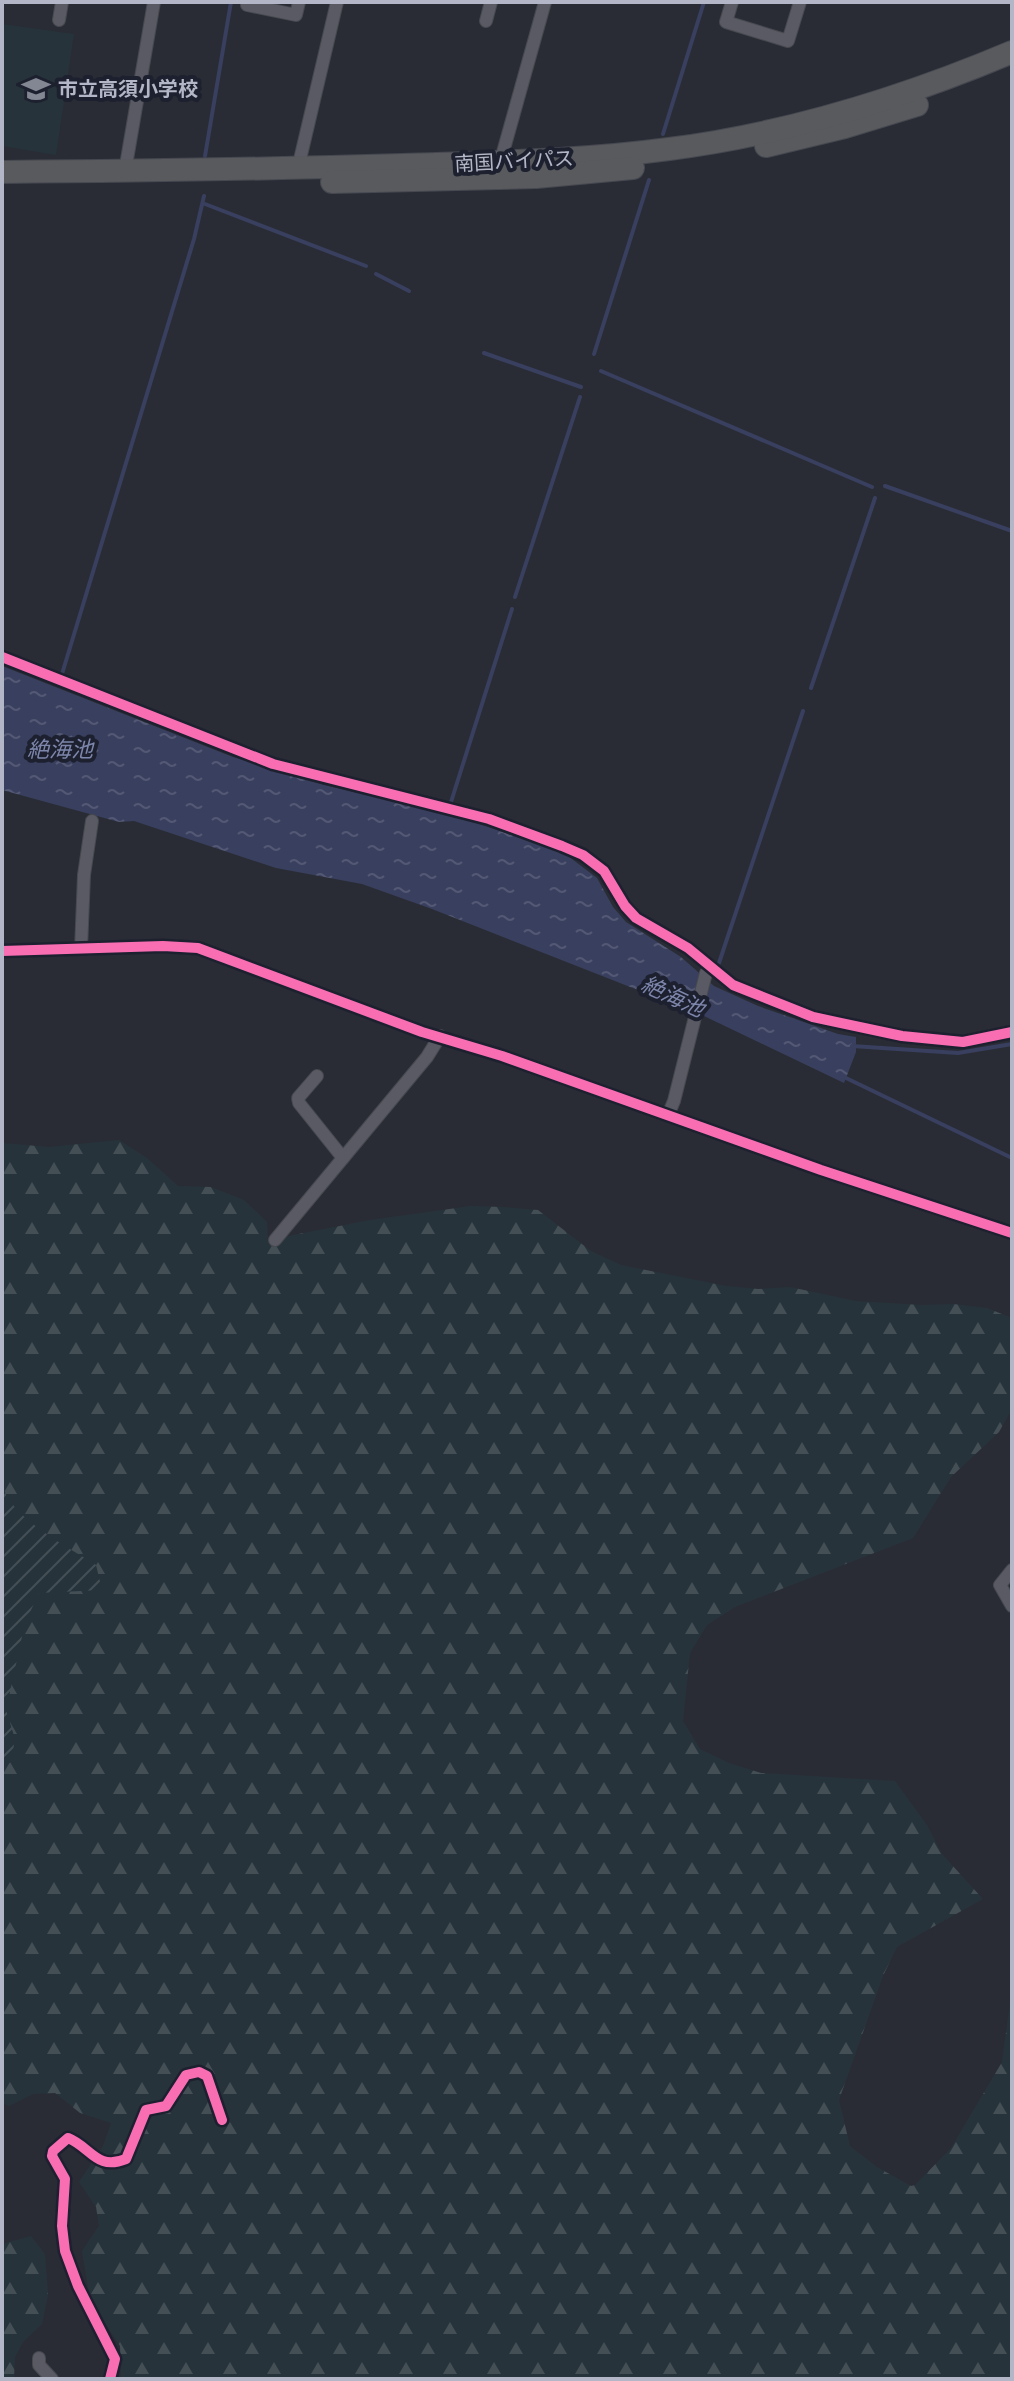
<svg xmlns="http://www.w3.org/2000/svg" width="1014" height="2381" font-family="'Open Sans','Noto Sans JP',sans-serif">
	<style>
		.forest { fill: url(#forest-firs) }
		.garden { fill: url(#garden-furrows) }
		.pitch { fill: #26333a }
		.water { fill: url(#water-ripples) }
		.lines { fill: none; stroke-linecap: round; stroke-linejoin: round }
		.stream { stroke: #393f5e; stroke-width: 4 }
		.street-casing { stroke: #47494f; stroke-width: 14 }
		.highway-casing { stroke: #464851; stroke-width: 24 }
		.street { stroke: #595a63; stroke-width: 12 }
		.highway { stroke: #585a5d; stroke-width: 22 }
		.cycleway-casing { stroke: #1d202f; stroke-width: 15 }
		.cycleway { stroke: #f96db3; stroke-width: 10 }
		.labels { text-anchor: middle; stroke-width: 8; stroke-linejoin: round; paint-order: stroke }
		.poi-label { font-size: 20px; font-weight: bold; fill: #b3b6c6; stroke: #1d202f; text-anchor: start }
		.street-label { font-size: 20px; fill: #b3b6c6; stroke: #1d202f }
		.water-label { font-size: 22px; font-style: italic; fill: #7d86ab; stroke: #1d202f }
	</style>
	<defs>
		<pattern id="forest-firs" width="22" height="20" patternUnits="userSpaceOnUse" patternTransform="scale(2)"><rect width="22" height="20" fill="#26333a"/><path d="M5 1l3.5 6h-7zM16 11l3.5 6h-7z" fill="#434e55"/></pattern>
		<pattern id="garden-furrows" width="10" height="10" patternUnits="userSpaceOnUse" patternTransform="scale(2)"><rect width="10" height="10" fill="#26333a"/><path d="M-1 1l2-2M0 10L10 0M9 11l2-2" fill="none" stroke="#434e55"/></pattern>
		<pattern id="water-ripples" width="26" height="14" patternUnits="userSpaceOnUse" patternTransform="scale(2)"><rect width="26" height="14" fill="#393f5e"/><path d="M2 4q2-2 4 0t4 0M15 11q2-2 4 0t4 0" fill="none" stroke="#535874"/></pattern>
	</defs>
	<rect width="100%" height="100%" fill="#292c35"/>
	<g class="forest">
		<polygon points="119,1140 147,1158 178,1186 211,1187 244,1200 267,1222 268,1240 370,1220 471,1206 503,1207 538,1210 591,1251 621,1265 726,1286 758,1289 790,1287 856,1301 922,1305 954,1304 987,1308 1012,1318 1012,1409 999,1432 951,1477 913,1538 735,1607 707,1625 690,1653 683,1721 700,1749 729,1763 761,1773 895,1781 927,1825 942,1854 983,1899 897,1947 883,1976 839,2100 850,2146 877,2167 911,2186 915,2185 951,2148 1002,2062 1012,1988 1012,2379 121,2379 120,2346 103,2320 89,2293 82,2251 99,2226 96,2207 79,2182 103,2146 111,2123 80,2113 55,2093 33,2094 9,2106 2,2103 2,1143 49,1147"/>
		<polygon points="31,2236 45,2254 48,2295 42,2324 23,2342 15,2357 14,2379 2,2379 2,2244"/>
	</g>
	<path class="garden" d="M 2,1484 C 10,1518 68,1547 96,1565 L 102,1590 L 39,1593 L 25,1623 L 6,1710 L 15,1739 L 11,1762 L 2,1767 Z"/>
	<polygon class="pitch" points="2,24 74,34 56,155 2,146"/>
	<polygon class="water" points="2,666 233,757 324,785 453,815 564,853 597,878 613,907 626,922 681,957 714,986 758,1006 838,1034 856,1037 856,1052 844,1083 704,1016 432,909 362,884 276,868 134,821 119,822 2,790"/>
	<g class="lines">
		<g class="stream">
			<polyline points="663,134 704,2"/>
			<polyline points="205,156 231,2"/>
			<polyline points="205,204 366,266"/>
			<polyline points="376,274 409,291"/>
			<polyline points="484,353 581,387"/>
			<polyline points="594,354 649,180"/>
			<polyline points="601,371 872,487"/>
			<polyline points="885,486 1012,531"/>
			<polyline points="515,597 580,397"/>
			<polyline points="62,674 194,239 204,196"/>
			<polyline points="811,688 875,498"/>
			<polyline points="451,802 512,609"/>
			<polyline points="719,963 803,711"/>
			<polyline points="852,1046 958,1053 1012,1044"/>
			<polyline points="846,1078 1012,1158"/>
		</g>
		<defs>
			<g id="street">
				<polyline points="732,2 726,22 788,41 800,2"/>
				<polyline points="247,5 296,15 299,2"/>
				<polyline points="59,20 62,2"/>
				<polyline points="486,21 491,2"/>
				<polyline points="500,163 545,2"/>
				<polyline points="298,168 337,2"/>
				<polyline points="125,171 154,2"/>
				<polyline points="2,657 273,764 489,819 562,846 583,855 604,871 625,906 636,918 688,948 733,985 813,1017 902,1036 963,1042 1012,1032"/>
				<polyline points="81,949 84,875 92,821"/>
				<polyline points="2,951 163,946 198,948 422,1032 502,1056 821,1170 1012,1233"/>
				<polyline points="317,1076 298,1098 299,1103 343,1158"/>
				<polyline points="668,1115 674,1101 706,973 711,969"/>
				<polyline points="275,1240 427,1057 440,1036"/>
				<polyline points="1012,1570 1000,1585 1012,1606"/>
				<polyline points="39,2358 39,2365 52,2379"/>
				<path d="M 110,2379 L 115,2359 L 78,2286 L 65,2251 L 62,2226 L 65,2179 L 52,2156 L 53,2151 L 68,2138 C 91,2147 96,2171 126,2159 L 146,2110 L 166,2106 L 186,2075 L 199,2072 L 207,2076 L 222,2120"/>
			</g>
			<g id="highway">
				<polyline points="766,146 845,127 917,105"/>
				<path d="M 2,172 C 135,171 269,169 402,165 C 491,162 580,161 669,149 C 786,134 903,98 1012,52"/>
				<polyline points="332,182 536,177 633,168"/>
			</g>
		</defs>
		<use href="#street" class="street-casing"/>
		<use href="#highway" class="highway-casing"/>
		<use href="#street" class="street"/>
		<use href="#highway" class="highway"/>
		<defs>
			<g id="cycleway">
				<polyline points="2,657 273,764 489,819 562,846 583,855 604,871 625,906 636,918 688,948 733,985 813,1017 902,1036 963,1042 1012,1032"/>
				<polyline points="2,951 163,946 198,948 422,1032 502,1056 821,1170 1012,1233"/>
				<path d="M 110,2379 L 115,2359 L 78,2286 L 65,2251 L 62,2226 L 65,2179 L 52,2156 L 53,2151 L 68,2138 C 91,2147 96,2171 126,2159 L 146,2110 L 166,2106 L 186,2075 L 199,2072 L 207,2076 L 222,2120"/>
			</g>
		</defs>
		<use href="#cycleway" class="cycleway-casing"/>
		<use href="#cycleway" class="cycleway"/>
	</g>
	<defs>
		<symbol id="school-bare" viewBox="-9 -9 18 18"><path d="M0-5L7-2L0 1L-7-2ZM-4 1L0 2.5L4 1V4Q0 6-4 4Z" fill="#838693" stroke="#1d202f" stroke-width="2.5" paint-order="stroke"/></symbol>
	</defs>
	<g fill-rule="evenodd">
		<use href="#school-bare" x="16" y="69" width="40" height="40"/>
	</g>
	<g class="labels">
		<g class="poi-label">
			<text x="58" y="96">市立高須小学校</text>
		</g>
		<g class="street-label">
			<text transform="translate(514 161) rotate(-3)" y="7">南国バイパス</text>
		</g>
		<g class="water-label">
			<text x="60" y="757">絶海池</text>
			<text transform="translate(673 996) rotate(25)" y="8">絶海池</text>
		</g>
	</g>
	<rect width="1014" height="2381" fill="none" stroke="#b3b6c6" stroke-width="8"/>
</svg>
